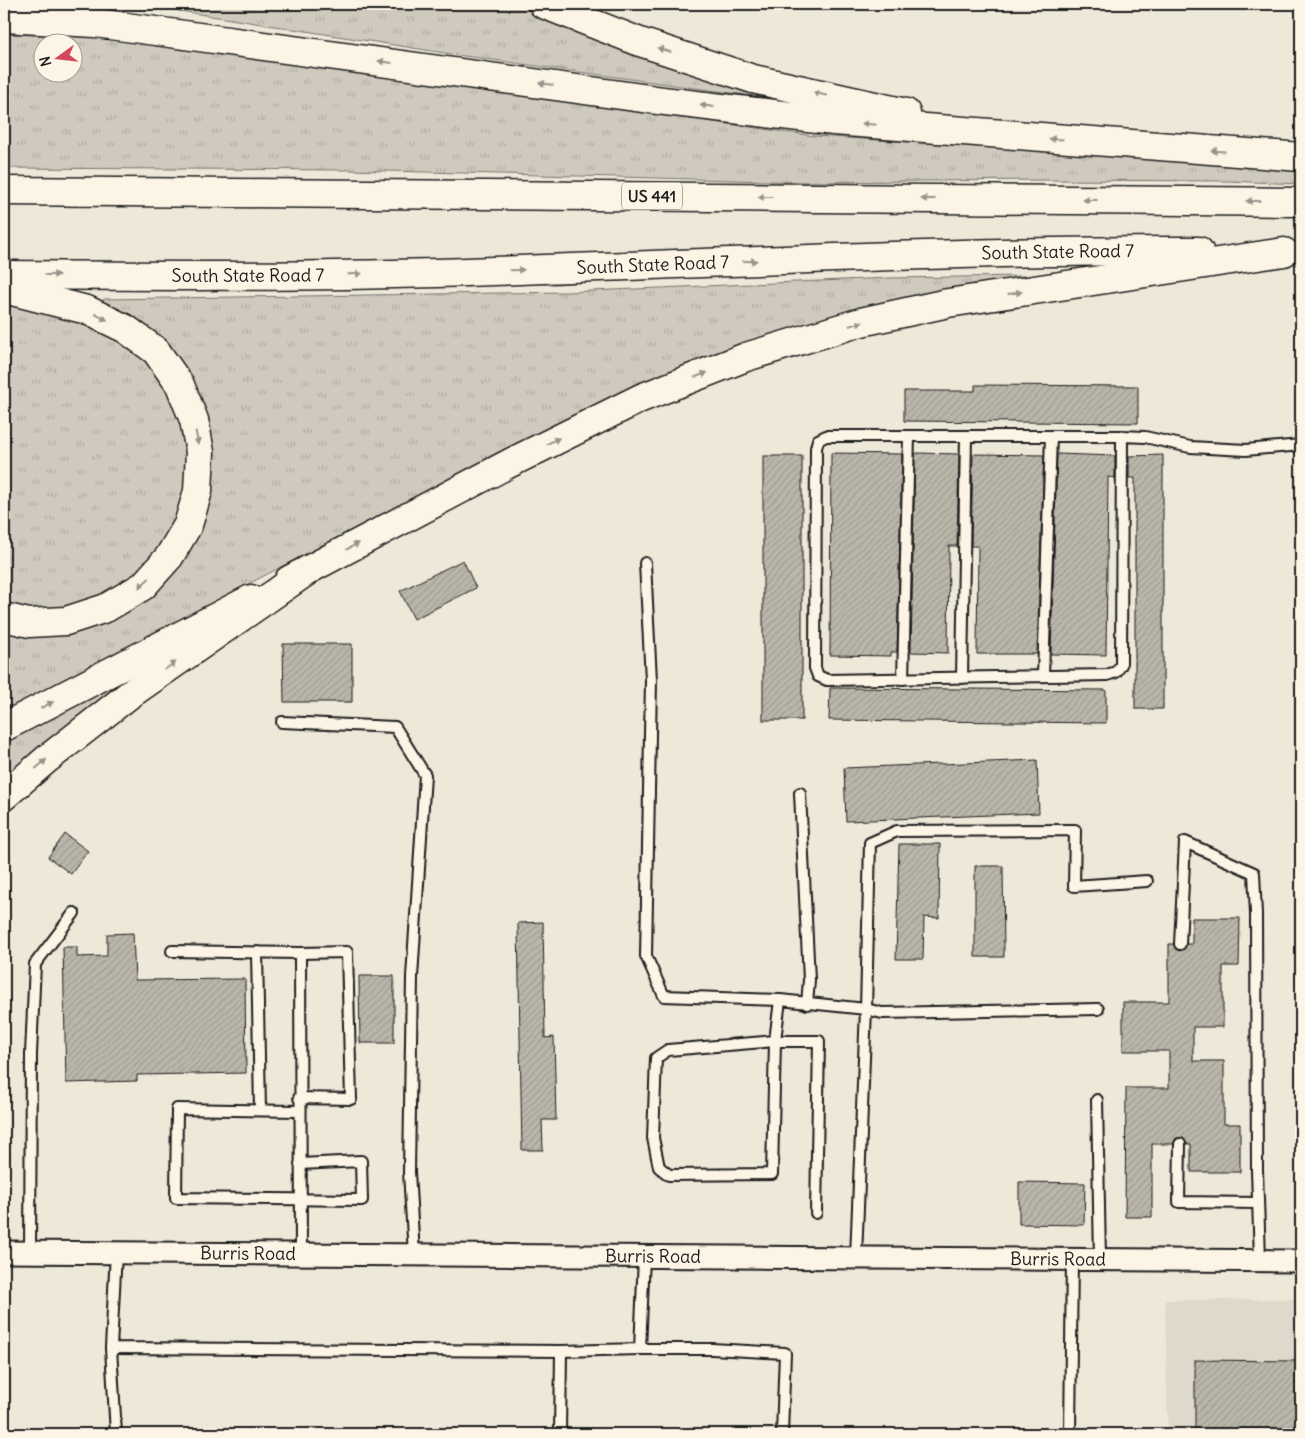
<svg xmlns="http://www.w3.org/2000/svg" width="1305" height="1438" font-family="Delius,sans-serif">
	<style>
		.built { fill: #ded9cb }
		.grass { fill: url(#grass-tufts); stroke: #76736c; fill-rule: evenodd }
		.building { fill: url(#building-hatch); stroke: #1c1c1c }
		.lines { fill: none; stroke-linecap: round; stroke-linejoin: round }
		.service-casing { stroke: #1c1c1c; stroke-width: 14 }
		.minor-casing { stroke: #1c1c1c; stroke-width: 25 }
		.primary-casing { stroke: #1c1c1c; stroke-width: 31 }
		.motorway-casing { stroke: #1c1c1c; stroke-width: 31 }
		.service { stroke: #fcf5e5; stroke-width: 10 }
		.minor { stroke: #fcf5e5; stroke-width: 21 }
		.primary { stroke: #fcf5e5; stroke-width: 28 }
		.motorway { stroke: #fcf5e5; stroke-width: 28 }
		.oneway { fill: #97938b }
		.labels { text-anchor: middle; stroke-width: 4.5; stroke-linejoin: round; paint-order: stroke }
		.shield { fill: #fcf5e5; stroke: #5f5d58; stroke-width: 1 }
		.shield-label { font-size: 16px; font-weight: bold; fill: #1c1c1c }
		.street-label { font-size: 18px; fill: #1c1c1c; stroke: #fcf5e5 }
	</style>
	<defs>
		<pattern id="grass-tufts" width="24" height="20" patternUnits="userSpaceOnUse" patternTransform="scale(1.25)"><rect width="24" height="20" fill="#cfcabd"/><path d="M3 7l-1-3M5 7V3M7 7l1-3M15 17l-1-3M17 17v-4M19 17l1-3" fill="none" stroke="#b1ada2"/></pattern>
		<pattern id="building-hatch" width="6" height="6" patternUnits="userSpaceOnUse" patternTransform="scale(1.25)"><rect width="6" height="6" fill="#bab6aa"/><path d="M-1 1l2-2M0 6l6-6M5 7l2-2" fill="none" stroke="#9f9c92"/></pattern>
	</defs>
	<rect width="100%" height="100%" fill="#eee8d9"/>
	<filter id="ink" filterUnits="userSpaceOnUse"><feTurbulence type="fractalNoise" baseFrequency=".02" numOctaves="2"/><feDisplacementMap in="SourceGraphic" scale="10" xChannelSelector="R" yChannelSelector="G"/><feConvolveMatrix kernelMatrix="1 2 1 2 8 2 1 2 1" color-interpolation-filters="sRGB"/></filter>
	<g filter="url(#ink)">
		<polygon class="built" points="1301,1299 1301,1434 1168,1434 1165,1300"/>
		<g class="grass">
			<polygon points="120,4 522,4 789,101 457,55 161,8"/>
			<path d="M 4,34 L 91,37 L 354,72 L 814,136 L 1019,149 L 1301,171 L 1301,184 L 1227,181 L 1045,180 L 808,182 L 349,170 L 4,168 ZM 42,42 L 72,42 L 72,72 L 42,72 Z"/>
			<polygon points="1027,276 1026,282 596,405 445,481 4,712 4,628 168,577 203,428 103,303 104,299 567,292 889,278"/>
			<polygon points="4,306 28,307 81,318 137,349 169,386 189,447 182,510 158,555 116,592 61,612 4,609"/>
			<polygon points="149,664 69,724 4,781 4,733"/>
		</g>
		<g class="building">
			<polygon points="975,385 1138,386 1138,423 904,421 904,391 975,391"/>
			<polygon points="831,453 902,454 897,652 891,652 891,656 830,655"/>
			<polygon points="917,453 959,454 957,546 949,546 948,653 911,652 915,454"/>
			<polygon points="973,454 1044,455 1037,654 977,654 978,546 971,546"/>
			<polygon points="1057,454 1115,456 1115,478 1108,477 1106,655 1051,654"/>
			<polygon points="1163,455 1163,709 1135,709 1135,478 1129,478 1129,456"/>
			<rect x="763" y="456" width="39" height="264"/>
			<polygon points="463,560 476,588 414,619 400,591"/>
			<polygon points="283,644 352,644 352,702 284,702"/>
			<polygon points="830,688 1106,690 1106,723 829,720"/>
			<polygon points="1037,760 1039,813 846,821 844,768"/>
			<polygon points="65,834 88,851 71,874 48,857"/>
			<polygon points="899,844 940,844 939,918 924,917 923,959 896,959"/>
			<polygon points="975,866 1003,866 1004,957 975,957"/>
			<polygon points="1192,918 1240,918 1239,966 1223,966 1223,1027 1193,1027 1193,1061 1224,1061 1224,1124 1240,1124 1240,1172 1191,1172 1191,1144 1187,1144 1183,1138 1176,1138 1173,1144 1152,1144 1152,1217 1125,1217 1126,1088 1169,1088 1169,1051 1123,1051 1123,1002 1169,1002 1169,944 1173,944 1176,949 1180,951 1185,948 1187,944 1192,944"/>
			<polygon points="543,922 545,1038 554,1037 556,1120 542,1120 543,1150 522,1150 518,923"/>
			<polygon points="133,933 135,980 245,979 246,1073 137,1075 137,1081 66,1083 63,947 77,947 77,957 107,956 107,934"/>
			<polygon points="359,976 394,976 394,1043 360,1043"/>
			<polygon points="1019,1182 1085,1183 1084,1225 1019,1224"/>
			<polygon points="1195,1360 1301,1361 1301,1434 1195,1434"/>
		</g>
		<g class="lines">
			<defs>
				<g id="service">
					<polyline points="1122,436 1121,665 1116,672 1107,675 827,680 818,676 815,668 816,448 818,440 826,436 1122,436 1145,437 1190,447 1246,450 1301,445"/>
					<polyline points="645,563 651,680 646,956 664,996 780,1000 866,1009 882,1013 1098,1009"/>
					<polyline points="1043,676 1051,436"/>
					<polyline points="962,678 966,436"/>
					<polyline points="903,679 909,436"/>
					<polyline points="282,722 395,727 425,775 412,977 409,1172 414,1254"/>
					<polyline points="800,793 809,980 807,1004"/>
					<polyline points="1180,944 1185,842 1254,873 1256,914 1257,1170 1260,1259"/>
					<polyline points="172,951 300,953 301,1254"/>
					<polyline points="257,952 260,1110"/>
					<polyline points="780,1000 775,1041 772,1174 669,1175 659,1167 653,1138 656,1058 668,1050 775,1041 819,1041 816,1213"/>
					<polyline points="299,1098 351,1099 347,952 300,953"/>
					<polyline points="1097,1100 1100,1259"/>
					<polyline points="299,1111 177,1109 176,1198 362,1200 361,1161 300,1164"/>
					<polyline points="1180,1144 1179,1202 1258,1203"/>
					<polyline points="30,1252 31,1054 35,964 74,913"/>
					<polyline points="116,1252 111,1348 561,1351 640,1349 644,1257"/>
					<polyline points="856,1257 866,1009 870,843 897,831 1075,830 1074,886 1147,881"/>
					<polyline points="111,1348 116,1434"/>
					<polyline points="640,1349 712,1349 785,1353 782,1434"/>
					<polyline points="560,1434 561,1351"/>
					<polyline points="1070,1434 1072,1259"/>
				</g>
				<g id="minor">
					<path id="s1" d="M 4,1252 L 1301,1261"/>
				</g>
				<g id="primary">
					<polyline points="543,4 640,42 753,79 906,113"/>
					<polyline points="4,18 95,23 126,27 664,101 834,121 1301,157"/>
					<polyline points="4,191 1301,202"/>
					<path id="s2" d="M 4,275 C 148,276 292,277 436,273 C 691,265 945,250 1199,251"/>
					<polyline points="4,289 87,310 126,329 156,351 180,385 194,420 200,452 198,491 188,525 169,557 143,586 106,608 66,621 29,623 4,617"/>
					<polyline points="289,580 510,463 641,398 746,357 861,322 948,303 1284,252"/>
					<polyline points="4,727 251,599"/>
				</g>
				<polyline id="motorway" points="4,796 47,759 129,695 310,569"/>
			</defs>
			<use href="#service" class="service-casing"/>
			<use href="#minor" class="minor-casing"/>
			<use href="#primary" class="primary-casing"/>
			<use href="#motorway" class="motorway-casing"/>
			<use href="#service" class="service"/>
			<use href="#minor" class="minor"/>
			<use href="#primary" class="primary"/>
			<use href="#motorway" class="motorway"/>
		</g>
		<defs><path id="oneway-solid" d="M-6-.8H1V-3.2L6.5 0L1 3.2V.8H-6Z" transform="scale(1.25)"/></defs>
		<g class="oneway">
			<use href="#oneway-solid" transform="translate(664 50) rotate(-162)"/>
			<use href="#oneway-solid" transform="translate(385 62) rotate(-172)"/>
			<use href="#oneway-solid" transform="translate(546 84) rotate(-172)"/>
			<use href="#oneway-solid" transform="translate(820 94) rotate(-167)"/>
			<use href="#oneway-solid" transform="translate(707 106) rotate(-173)"/>
			<use href="#oneway-solid" transform="translate(869 124) rotate(-175)"/>
			<use href="#oneway-solid" transform="translate(1056 139) rotate(-176)"/>
			<use href="#oneway-solid" transform="translate(1218 151) rotate(-176)"/>
			<use href="#oneway-solid" transform="translate(765 197) rotate(-180)"/>
			<use href="#oneway-solid" transform="translate(928 199) rotate(-180)"/>
			<use href="#oneway-solid" transform="translate(1090 200) rotate(-180)"/>
			<use href="#oneway-solid" transform="translate(1253 201) rotate(-180)"/>
			<use href="#oneway-solid" transform="translate(750 261) rotate(-2)"/>
			<use href="#oneway-solid" transform="translate(517 270) rotate(-2)"/>
			<use href="#oneway-solid" transform="translate(355 274) rotate(-1)"/>
			<use href="#oneway-solid" transform="translate(52 275)"/>
			<use href="#oneway-solid" transform="translate(1015 293) rotate(-9)"/>
			<use href="#oneway-solid" transform="translate(101 317) rotate(26)"/>
			<use href="#oneway-solid" transform="translate(856 324) rotate(-16)"/>
			<use href="#oneway-solid" transform="translate(701 375) rotate(-21)"/>
			<use href="#oneway-solid" transform="translate(197 438) rotate(79)"/>
			<use href="#oneway-solid" transform="translate(553 441) rotate(-26)"/>
			<use href="#oneway-solid" transform="translate(353 546) rotate(-28)"/>
			<use href="#oneway-solid" transform="translate(144 583) rotate(138)"/>
			<use href="#oneway-solid" transform="translate(170 666) rotate(-35)"/>
			<use href="#oneway-solid" transform="translate(47 705) rotate(-27)"/>
			<use href="#oneway-solid" transform="translate(41 764) rotate(-41)"/>
		</g>
	</g>
	<g class="labels">
		<rect class="shield" x="622" y="182.5" width="60" height="27" rx="4"/>
		<g class="shield-label">
			<text x="652" y="202">US 441</text>
		</g>
		<g class="street-label">
			<text dy="6" stroke="none"><textPath href="#s2" startOffset="1054">South State Road 7</textPath></text>
			<text dy="6" stroke="none"><textPath href="#s2" startOffset="649">South State Road 7</textPath></text>
			<text dy="6" stroke="none"><textPath href="#s2" startOffset="244">South State Road 7</textPath></text>
			<text dy="6" stroke="none"><textPath href="#s1" startOffset="244">Burris Road</textPath></text>
			<text dy="6" stroke="none"><textPath href="#s1" startOffset="649">Burris Road</textPath></text>
			<text dy="6" stroke="none"><textPath href="#s1" startOffset="1054">Burris Road</textPath></text>
		</g>
	</g>
	<rect width="1305" height="1438" fill="none" stroke="#fcf5e5" stroke-width="20"/>
	<rect x="10" y="10" width="1285" height="1418" fill="none" stroke="#1c1c1c" stroke-width="2" filter="url(#ink)"/>
	<g transform="translate(58 58) rotate(255)"><circle r="24" fill="#fcf5e5" stroke="#a29e95"/>
	<path d="M0-4L9 19L0 12L-9 19Z" fill="#d1495b"/>
	<text y="-8" font-size="14" font-weight="bold" text-anchor="middle" fill="#1c1c1c">N</text>
	</g>
</svg>
